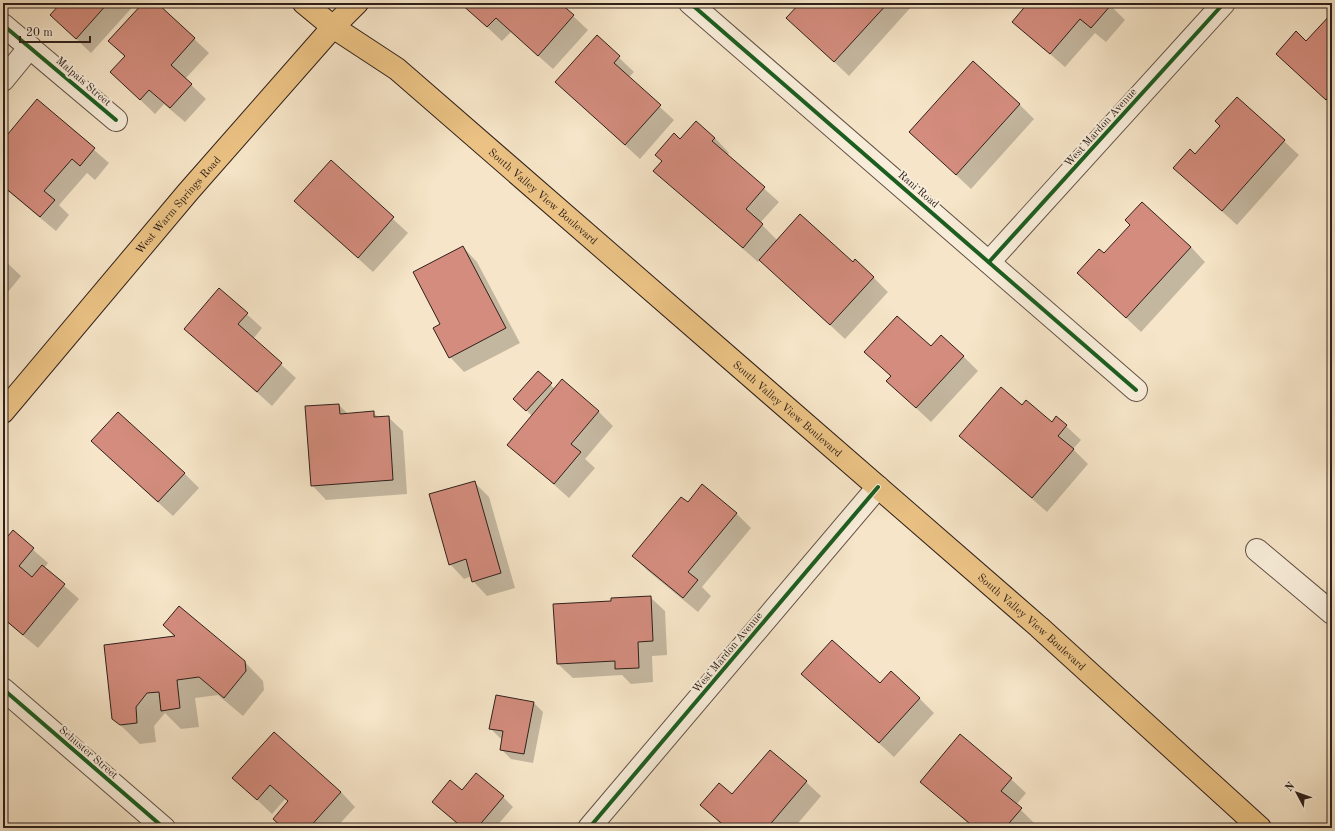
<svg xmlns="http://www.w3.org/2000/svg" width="1335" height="831" font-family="'Old Standard TT',serif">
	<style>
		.shadow { fill: #0003 }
		.building { fill: #d38c7d; stroke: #2f201a }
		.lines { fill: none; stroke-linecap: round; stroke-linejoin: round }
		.minor-casing { stroke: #615146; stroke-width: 24 }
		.major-casing { stroke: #2f201a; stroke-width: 24 }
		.minor { stroke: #f9eedb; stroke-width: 22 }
		.major { stroke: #ebc284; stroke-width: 22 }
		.cycleway-casing { stroke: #f9eedb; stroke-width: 6 }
		.cycleway { stroke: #1b5e20; stroke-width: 4 }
		.labels { text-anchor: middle; stroke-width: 4; stroke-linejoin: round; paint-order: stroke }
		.street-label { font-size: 11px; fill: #2f201a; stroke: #f9eedb }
	</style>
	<rect width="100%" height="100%" fill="#f6e5c8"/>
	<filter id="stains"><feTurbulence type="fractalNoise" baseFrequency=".005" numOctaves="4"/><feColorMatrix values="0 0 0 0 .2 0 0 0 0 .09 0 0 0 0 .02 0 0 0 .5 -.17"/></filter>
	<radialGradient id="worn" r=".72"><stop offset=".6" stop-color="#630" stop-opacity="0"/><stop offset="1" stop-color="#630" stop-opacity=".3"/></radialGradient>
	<g class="shadow">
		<polygon points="56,3 136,3 91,53 51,15 59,6"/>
		<polygon points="144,3 156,3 209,53 185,79 206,99 185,122 164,104 155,114 111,72 125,57 110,41"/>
		<polygon points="461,3 559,3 588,30 553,69 511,32 502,41"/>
		<polygon points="801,3 909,3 912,6 849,76 788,18"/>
		<polygon points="1029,3 1108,3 1125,20 1106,42 1095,33 1065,67 1013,22"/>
		<polygon points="1332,14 1332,105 1292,68 1306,42"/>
		<polygon points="597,37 634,72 628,78 674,120 640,159 556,82"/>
		<polygon points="1237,98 1299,155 1237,225 1174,168 1195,155 1221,126"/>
		<polygon points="37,100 109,163 95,180 87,173 59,205 69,215 56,231 3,187 3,141"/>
		<polygon points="1019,104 1034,119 971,189 910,132"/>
		<polygon points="715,138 729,153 727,155 779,202 760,223 778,241 853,263 873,277 888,292 845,339 760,260 758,262 654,171 680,140"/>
		<polygon points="331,162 408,233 373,272 295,201"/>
		<polygon points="463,247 477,262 520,343 464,372 450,357 442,325"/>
		<polygon points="1191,247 1205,262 1141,332 1093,287 1104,254"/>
		<polygon points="3,259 21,276 3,298"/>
		<polygon points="219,289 262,328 253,339 296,378 272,406 185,328"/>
		<polygon points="931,347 963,356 978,371 931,422 887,381 891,377 866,352"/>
		<polygon points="538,373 555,389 598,411 613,426 585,459 595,468 569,498 508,444 532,416 524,408"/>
		<polygon points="339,405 348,414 373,412 378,417 388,417 403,431 407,494 326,500 312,485"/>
		<polygon points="1022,406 1052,423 1056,418 1066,426 1081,440 1073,449 1088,464 1047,512 960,436"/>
		<polygon points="107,456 184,473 199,488 173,516"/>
		<polygon points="474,482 489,497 515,588 487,596 473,581 472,576 464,579 450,564"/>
		<polygon points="688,503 736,513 751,528 702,587 711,596 698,612 648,571 633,556"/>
		<polygon points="13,532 48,563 44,568 79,599 38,648 3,619 3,544"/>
		<polygon points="650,597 665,611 667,655 652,656 653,682 631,684 622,675 573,678 558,664"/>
		<polygon points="164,625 244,661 263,681 264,690 243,716 218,695 195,698 199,727 181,729 165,713 154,726 156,742 140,744 113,718 175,637"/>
		<polygon points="803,674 880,685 919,698 934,713 894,757"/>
		<polygon points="533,702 543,712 533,763 511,759 501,749 503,739 500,738 490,728"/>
		<polygon points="234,778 341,792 355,807 336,828 283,828 274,819 289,802 285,799 272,814"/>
		<polygon points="1011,779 1026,793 1016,805 1035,824 1032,828 966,828 969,824 922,782"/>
		<polygon points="806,782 821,796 794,828 725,828 701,805 732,795"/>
		<polygon points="462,791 503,797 513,807 495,828 463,828 433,802"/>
	</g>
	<g class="building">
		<polygon points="57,3 108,3 76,39 50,15 59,5"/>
		<polygon points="143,3 157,3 195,38 171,65 192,84 170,108 149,90 140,100 110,72 125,56 108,41"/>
		<polygon points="460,3 560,3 574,15 538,56 496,18 487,27"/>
		<polygon points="800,3 888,3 834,62 786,18"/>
		<polygon points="1028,3 1109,3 1111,5 1091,28 1080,19 1050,54 1012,22"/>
		<polygon points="1332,13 1332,93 1326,100 1276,54 1296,31 1306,41"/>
		<polygon points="597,35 620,56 614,63 661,105 625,145 555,82"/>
		<polygon points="973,61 1020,104 956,175 909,132"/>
		<polygon points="1237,97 1285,140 1222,211 1173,168 1190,149 1195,154 1220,126 1215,121"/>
		<polygon points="37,99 95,148 80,166 72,159 44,191 55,200 40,217 3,186 3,140"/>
		<polygon points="696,121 715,138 712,141 765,187 746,209 763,224 743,248 653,171 662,161 655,155 674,133 680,139"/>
		<polygon points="331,160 394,217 358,258 294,201"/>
		<polygon points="1142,202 1191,247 1126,318 1077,273 1099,249 1104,253 1130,225 1125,220"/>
		<polygon points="800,214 853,262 855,259 874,277 830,325 759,260"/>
		<polygon points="463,246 506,328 449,358 433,328 440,324 413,272"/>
		<polygon points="219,288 248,313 238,324 282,363 257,392 184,329"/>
		<polygon points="897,316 931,346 941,335 964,356 916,408 886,381 891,376 864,352"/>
		<polygon points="538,371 552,383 526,411 513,399"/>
		<polygon points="562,379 599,411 571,444 581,452 554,484 507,445"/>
		<polygon points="1001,387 1022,405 1026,400 1052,422 1056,416 1067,425 1058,436 1074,449 1032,498 959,436"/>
		<polygon points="339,404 340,414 374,411 374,417 389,416 393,480 311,486 305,406"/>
		<polygon points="118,412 185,473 158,502 91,441"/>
		<polygon points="475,481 501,573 472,582 466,559 449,565 429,494"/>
		<polygon points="702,484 737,513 688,572 698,580 683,598 632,556 681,497 688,502"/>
		<polygon points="13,530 34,548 19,566 32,577 42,565 65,584 23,635 3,618 3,542"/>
		<polygon points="651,596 653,641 638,642 639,668 615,669 615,661 557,664 553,604 611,601 611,598"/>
		<polygon points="179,606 245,661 246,671 224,698 199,677 177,680 180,708 161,711 159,692 147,693 136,707 137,723 120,725 112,719 104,645 175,636 163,625"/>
		<polygon points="832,640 880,683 891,671 920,698 879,743 801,674"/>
		<polygon points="496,695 534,702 524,754 500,750 503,731 489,729"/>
		<polygon points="274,732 341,792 309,828 283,828 273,819 288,801 270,785 257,800 232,778"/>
		<polygon points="960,734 1012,778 1001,791 1022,808 1005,828 964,828 969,823 920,782"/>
		<polygon points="770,750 807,781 767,828 727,828 700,805 719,783 732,794"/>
		<polygon points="476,773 504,796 477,828 463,828 432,802 450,780 462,790"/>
	</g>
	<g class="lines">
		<defs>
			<g id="minor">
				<polyline points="690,3 1136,390"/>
				<polyline points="3,25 116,120"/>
				<polyline points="3,80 30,47"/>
				<polyline points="989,262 1224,3"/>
				<polyline points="1257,550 1332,613"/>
				<polyline points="3,689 164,828"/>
				<polyline points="589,828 878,487"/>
			</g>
			<g id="major">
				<path id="s1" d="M 304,3 L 333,27 L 397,69 L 1039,627 L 1260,828"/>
				<path id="s2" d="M 3,412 L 188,192 L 333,27 L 357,3"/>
			</g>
		</defs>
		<use href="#minor" class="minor-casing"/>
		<use href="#major" class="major-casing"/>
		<use href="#minor" class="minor"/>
		<use href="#major" class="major"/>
		<defs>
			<g id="cycleway">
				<polyline points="690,3 1136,390"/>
				<polyline points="3,25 116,120"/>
				<polyline points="989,262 1224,3"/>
				<polyline points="3,689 164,828"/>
				<polyline points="589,828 878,487"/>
			</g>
		</defs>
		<use href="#cycleway" class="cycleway-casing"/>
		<use href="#cycleway" class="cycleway"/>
	</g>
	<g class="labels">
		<g class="street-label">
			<text transform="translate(84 81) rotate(41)" y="4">Malpais Street</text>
			<text transform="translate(1100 127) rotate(-48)" y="4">West Mardon Avenue</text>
			<text transform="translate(919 189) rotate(41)" y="4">Rani Road</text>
			<text dy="4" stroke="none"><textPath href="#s1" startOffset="308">South Valley View Boulevard</textPath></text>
			<text dy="4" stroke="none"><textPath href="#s2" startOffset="271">West Warm Springs Road</textPath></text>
			<text dy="4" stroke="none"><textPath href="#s1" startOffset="632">South Valley View Boulevard</textPath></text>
			<text dy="4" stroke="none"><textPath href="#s1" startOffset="956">South Valley View Boulevard</textPath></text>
			<text transform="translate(727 652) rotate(-50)" y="4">West Mardon Avenue</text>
			<text transform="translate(89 752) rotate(41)" y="4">Schuster Street</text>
		</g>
	</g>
	<rect width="1335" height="831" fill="none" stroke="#f6e5c8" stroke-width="16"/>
	<rect x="4" y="4" width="1327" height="823" fill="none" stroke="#2f201a" stroke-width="2"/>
	<rect x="8" y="8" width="1319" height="815" fill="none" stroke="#2f201a"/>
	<g transform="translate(1297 793) rotate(311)" stroke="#f9eedb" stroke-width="3" paint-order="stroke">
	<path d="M0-3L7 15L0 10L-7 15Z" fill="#2f201a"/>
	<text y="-6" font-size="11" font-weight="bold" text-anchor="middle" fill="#2f201a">N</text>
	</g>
	<path d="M20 36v6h70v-6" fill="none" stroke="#2f201a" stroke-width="2"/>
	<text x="26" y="36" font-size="12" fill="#2f201a" stroke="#f9eedb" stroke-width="3" paint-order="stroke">20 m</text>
	<rect width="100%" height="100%" filter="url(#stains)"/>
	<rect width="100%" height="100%" fill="url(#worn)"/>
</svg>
